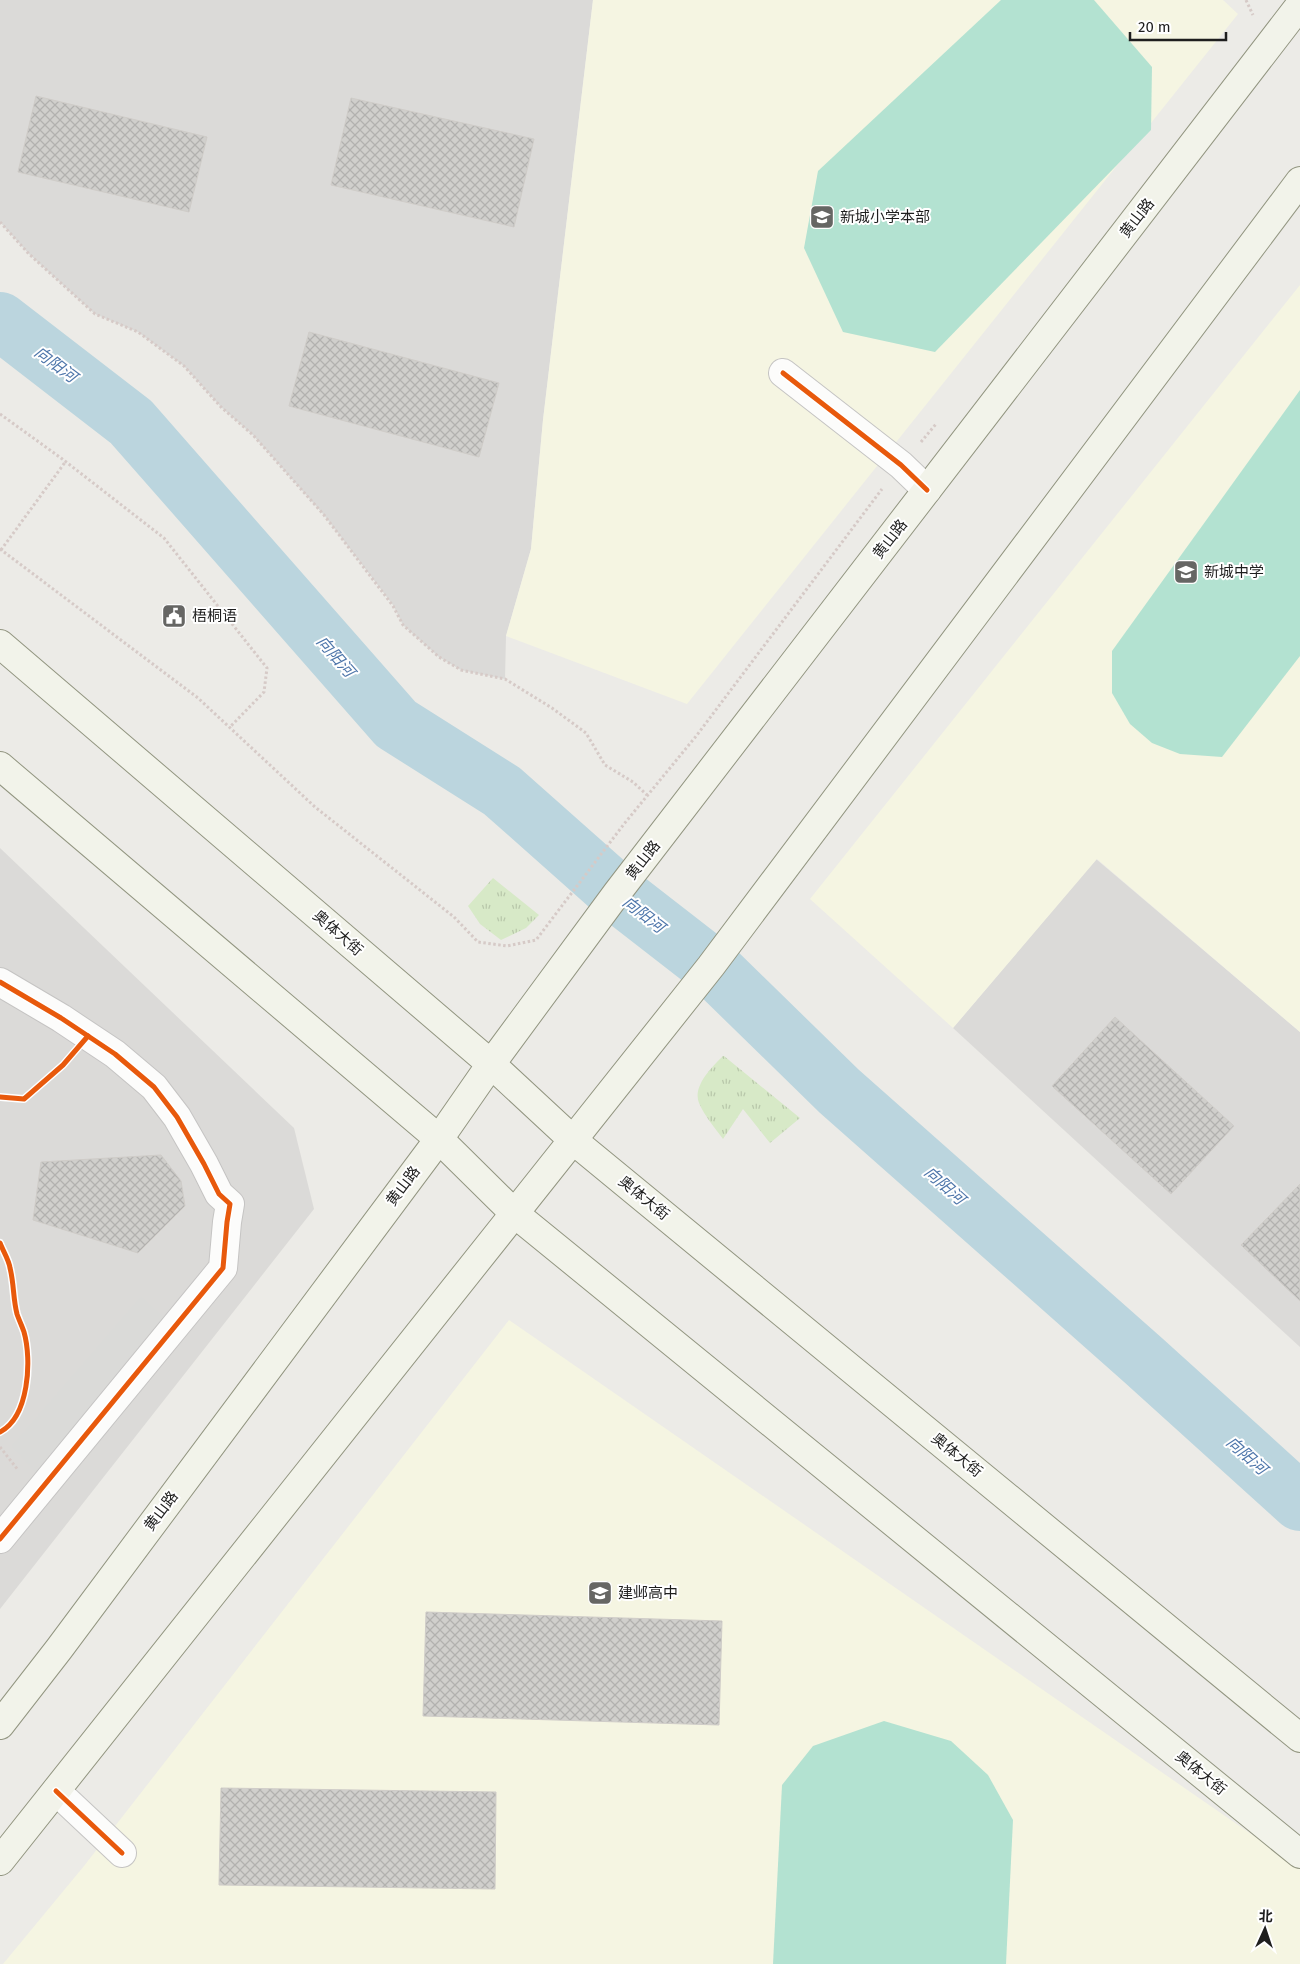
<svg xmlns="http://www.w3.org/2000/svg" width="1300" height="1964" font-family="'Fira Sans','Noto Sans SC',sans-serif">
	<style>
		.residential { fill: #dbdad8 }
		.education { fill: #f5f5e2 }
		.religious { fill: #dadad8 }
		.grass { fill: url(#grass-tufts) }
		.pitch { fill: #b3e2d1 }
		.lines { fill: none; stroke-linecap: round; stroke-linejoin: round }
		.river { stroke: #bbd5de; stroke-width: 58 }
		.building { fill: url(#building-cross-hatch); stroke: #cfccc8 }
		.street-casing { stroke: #c5c4c3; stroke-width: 30 }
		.secondary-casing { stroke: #929580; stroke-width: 30 }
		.path { stroke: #d6cac7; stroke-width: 3; stroke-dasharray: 2.5 2.5; stroke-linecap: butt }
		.street { stroke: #fcfcfb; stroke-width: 28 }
		.secondary { stroke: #f2f3ea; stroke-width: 28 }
		.cycleway-casing { stroke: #fff; stroke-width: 8 }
		.cycleway { stroke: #e8590c; stroke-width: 5 }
		.labels { text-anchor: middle; stroke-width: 4; stroke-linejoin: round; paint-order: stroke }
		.poi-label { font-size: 15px; fill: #1e1e1e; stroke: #fff; text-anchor: start }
		.street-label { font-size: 15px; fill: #1e1e1e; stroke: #fff }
		.water-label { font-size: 16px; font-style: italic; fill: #4e76aa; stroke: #fff }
	</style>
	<defs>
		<pattern id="grass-tufts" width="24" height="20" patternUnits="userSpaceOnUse" patternTransform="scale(1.25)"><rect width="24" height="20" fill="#d7e9c7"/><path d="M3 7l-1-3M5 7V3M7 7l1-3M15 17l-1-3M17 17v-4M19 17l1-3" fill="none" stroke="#b8c7aa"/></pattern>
		<pattern id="building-cross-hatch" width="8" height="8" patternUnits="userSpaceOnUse" patternTransform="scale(1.25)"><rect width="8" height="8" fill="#d0cfcc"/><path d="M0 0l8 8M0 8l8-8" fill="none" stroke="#b2b1af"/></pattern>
	</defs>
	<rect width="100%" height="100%" fill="#ecebe7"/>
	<g class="residential">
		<polygon points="0,0 593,0 543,420 531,549 506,636 505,679 461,670 439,657 403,625 393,605 324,515 253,435 221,407 184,366 138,332 95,314 29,254 0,222"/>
		<polygon points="0,848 294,1128 314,1209 0,1609"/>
		<polygon points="1096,859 1300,1032 1300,1347 953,1028"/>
	</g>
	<g class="education">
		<polygon points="593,0 1223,0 1238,14 687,704 506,636 531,549 543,420"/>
		<polygon points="1300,285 1300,1032 1097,859 953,1028 810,899"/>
		<polygon points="509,1320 1300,1868 1300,1964 3,1964 84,1866"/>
	</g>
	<polygon class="religious" points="141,1297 167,1321 39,1476 12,1446"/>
	<g class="grass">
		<polygon points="493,878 539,915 526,928 501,940 480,924 468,906"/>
		<path d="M 723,1056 L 724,1056 L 800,1118 L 770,1143 L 743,1109 L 723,1139 C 715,1128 704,1115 699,1103 C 692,1086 713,1066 723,1056 Z"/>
	</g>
	<g class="pitch">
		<polygon points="1001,0 1094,0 1152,67 1151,130 935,352 843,332 804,248 818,171"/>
		<polygon points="1300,390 1300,656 1222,757 1180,754 1152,743 1130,724 1112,693 1112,651"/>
		<polygon points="884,1721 951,1741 988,1775 1013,1820 1006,1964 773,1964 782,1785 813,1746"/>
	</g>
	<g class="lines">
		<polyline class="river" points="0,321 131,422 396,724 502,791 617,893 711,966 839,1091 1143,1360 1300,1502"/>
	</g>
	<g class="building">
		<polygon points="36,96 207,137 189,212 18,172"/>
		<polygon points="351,98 534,139 514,227 331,185"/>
		<polygon points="309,332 499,383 479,457 289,406"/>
		<polygon points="1115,1017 1234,1126 1171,1194 1052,1086"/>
		<polygon points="161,1155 181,1181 185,1206 138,1253 33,1220 41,1162"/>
		<polygon points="1300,1184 1300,1301 1241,1245"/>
		<polygon points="426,1612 722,1621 719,1725 423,1716"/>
		<polygon points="221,1788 496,1792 495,1889 219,1885"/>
	</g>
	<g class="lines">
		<defs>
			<g id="street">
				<polyline points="783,373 901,465 927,490"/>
				<polyline points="0,982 61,1018 115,1054 154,1087 177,1117 204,1164 219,1194 230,1204 227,1222 223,1268 0,1539"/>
				<polyline points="56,1791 122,1853"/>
			</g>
			<g id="secondary">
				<polyline points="0,644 491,1064 574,1141 1300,1738"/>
				<polyline points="0,766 439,1139 514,1213 1300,1854"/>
				<polyline points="0,1725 59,1649 439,1139 491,1064 617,893 1300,5"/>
				<polyline points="0,1861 711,966 1300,181"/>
			</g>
		</defs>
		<use href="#street" class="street-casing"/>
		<use href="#secondary" class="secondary-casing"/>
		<g class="path">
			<polyline points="1246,0 1253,15"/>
			<polyline points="0,222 29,254 95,314 138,332 184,366 221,407 253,435 324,515 393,606 403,625 439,657 461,670 505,679 552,708 586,733 605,765 633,782 647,795"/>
			<polyline points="0,414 61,458 164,538 267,668 264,692 230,727"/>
			<polyline points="921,442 936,424"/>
			<polyline points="0,549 198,698 315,807 454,917 478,942 507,946 536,940 624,824 697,735 882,489"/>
			<polyline points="1,550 66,461"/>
			<polyline points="0,1447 18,1470"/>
		</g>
		<use href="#street" class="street"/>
		<use href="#secondary" class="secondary"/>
		<defs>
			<g id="cycleway">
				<polyline points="783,373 901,465 927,490"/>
				<polyline points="0,982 61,1018 115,1054 154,1087 177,1117 204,1164 219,1194 230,1204 227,1222 223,1268 0,1539"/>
				<polyline points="0,1097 24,1099 63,1065 88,1036"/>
				<path d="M 0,1243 C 3,1251 9,1260 10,1268 C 14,1283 13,1299 17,1314 C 19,1320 22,1326 24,1332 C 32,1360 29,1417 0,1432"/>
				<polyline points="56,1791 122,1853"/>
			</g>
		</defs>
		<use href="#cycleway" class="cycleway-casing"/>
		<use href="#cycleway" class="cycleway"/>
	</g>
	<defs>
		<symbol id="school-square" viewBox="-11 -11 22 22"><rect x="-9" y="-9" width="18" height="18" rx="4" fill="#666664" stroke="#fff"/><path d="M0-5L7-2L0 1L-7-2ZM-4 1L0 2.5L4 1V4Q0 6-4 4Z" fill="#fff"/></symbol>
		<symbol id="civic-square" viewBox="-11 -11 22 22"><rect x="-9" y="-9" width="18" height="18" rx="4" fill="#666664" stroke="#fff"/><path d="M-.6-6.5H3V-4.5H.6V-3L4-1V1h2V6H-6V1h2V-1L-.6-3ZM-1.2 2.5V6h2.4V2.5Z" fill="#fff"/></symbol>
	</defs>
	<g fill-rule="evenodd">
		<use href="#school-square" x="808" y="203" width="28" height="28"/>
		<use href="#school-square" x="1172" y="558" width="28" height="28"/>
		<use href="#civic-square" x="160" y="602" width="28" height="28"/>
		<use href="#school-square" x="586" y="1579" width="28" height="28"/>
	</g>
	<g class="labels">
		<g class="poi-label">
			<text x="840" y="222">新城小学本部</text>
			<text x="1204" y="577">新城中学</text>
			<text x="192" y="621">梧桐语</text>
			<text x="618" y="1598">建邺高中</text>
		</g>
		<g class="street-label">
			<text transform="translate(1137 218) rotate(-52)" y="5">黄山路</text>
			<text transform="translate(890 539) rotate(-52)" y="5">黄山路</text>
			<text transform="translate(643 860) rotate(-52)" y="5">黄山路</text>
			<text transform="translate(338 933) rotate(41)" y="5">奥体大街</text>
			<text transform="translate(403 1186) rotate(-53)" y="5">黄山路</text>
			<text transform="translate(644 1198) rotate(39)" y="5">奥体大街</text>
			<text transform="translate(957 1455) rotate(39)" y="5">奥体大街</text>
			<text transform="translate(161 1511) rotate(-53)" y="5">黄山路</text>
			<text transform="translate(1201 1773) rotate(39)" y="5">奥体大街</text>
		</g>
		<g class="water-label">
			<text transform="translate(56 364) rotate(37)" y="6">向阳河</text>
			<text transform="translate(336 656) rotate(49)" y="6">向阳河</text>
			<text transform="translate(644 914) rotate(38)" y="6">向阳河</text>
			<text transform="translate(945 1185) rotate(42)" y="6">向阳河</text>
			<text transform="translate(1247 1455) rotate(42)" y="6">向阳河</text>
		</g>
	</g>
	<g transform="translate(1265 1929) rotate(3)" stroke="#ffffff" stroke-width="4" paint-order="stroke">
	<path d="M0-4L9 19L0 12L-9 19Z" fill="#1e1e1e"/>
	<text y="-8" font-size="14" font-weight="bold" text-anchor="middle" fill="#1e1e1e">北</text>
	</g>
	<path d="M1130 32v8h96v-8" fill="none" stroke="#1e1e1e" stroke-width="2.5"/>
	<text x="1138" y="32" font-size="15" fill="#1e1e1e" stroke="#ffffff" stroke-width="4" paint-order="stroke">20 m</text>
</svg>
